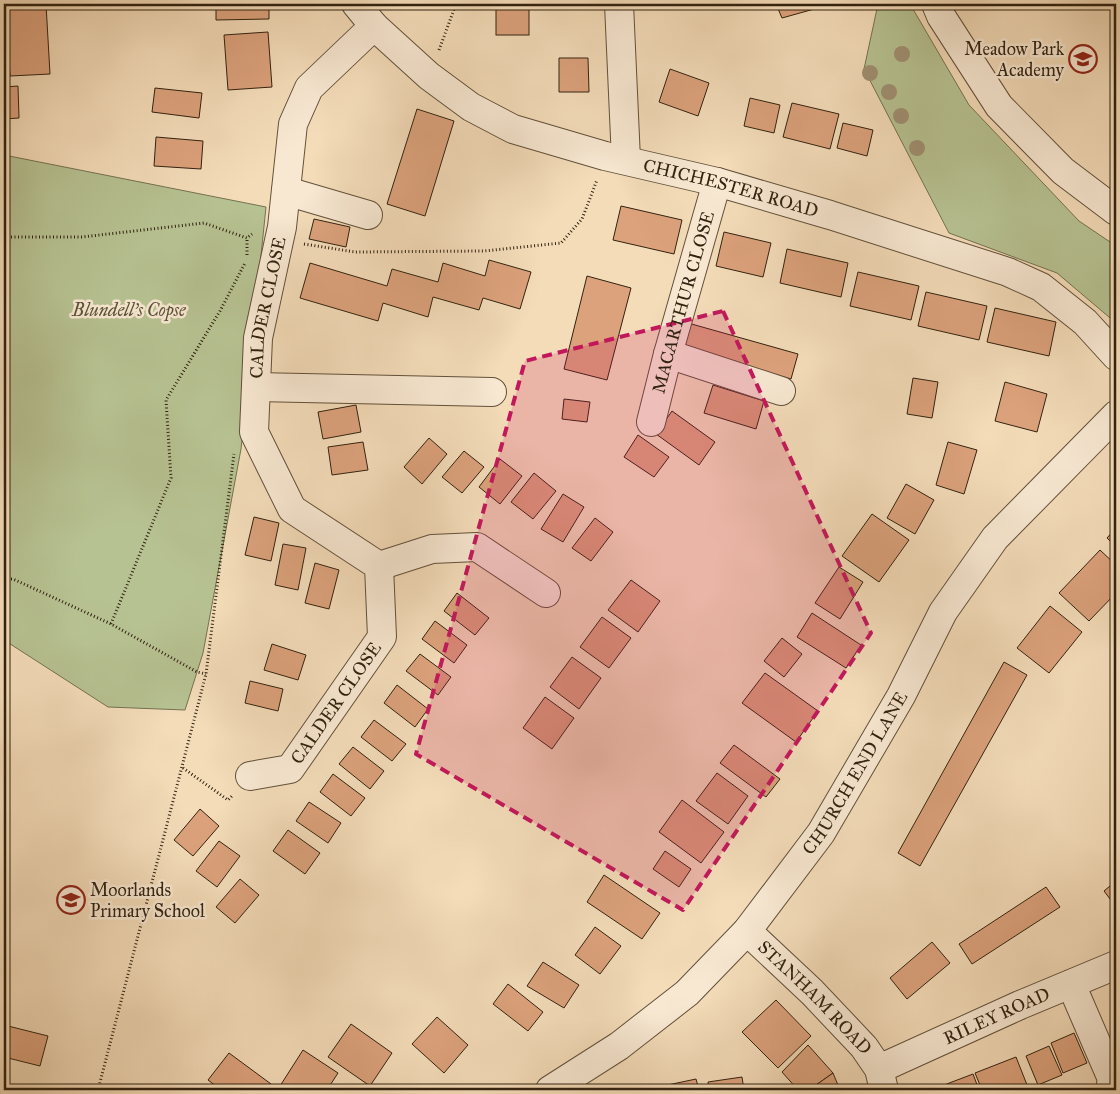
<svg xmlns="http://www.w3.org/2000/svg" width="1120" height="1094" font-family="'IM FELL Great Primer',serif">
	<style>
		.green { fill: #b7c292; stroke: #747251 }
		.building { fill: #dca27c; stroke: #312210 }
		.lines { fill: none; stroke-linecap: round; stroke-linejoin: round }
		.minor-casing { stroke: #62503a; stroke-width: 30 }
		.path { stroke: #312210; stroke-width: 3; stroke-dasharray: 1 2.5; stroke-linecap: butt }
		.minor { stroke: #f8e8d2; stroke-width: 28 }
		.tree { fill: #9f9072 }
		.marked { fill: #c2185b; fill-opacity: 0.2; stroke: #c2185b; stroke-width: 4; stroke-dasharray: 10 6; stroke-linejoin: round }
		.labels { text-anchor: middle; stroke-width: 5; stroke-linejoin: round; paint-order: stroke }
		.poi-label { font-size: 18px; fill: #312210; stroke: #f8e8d2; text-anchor: end }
		.street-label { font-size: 18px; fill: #312210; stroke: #f8e8d2 }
		.park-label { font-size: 18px; font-style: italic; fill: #595237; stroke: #f8e8d2 }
	</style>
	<rect width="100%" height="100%" fill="#f4dcb9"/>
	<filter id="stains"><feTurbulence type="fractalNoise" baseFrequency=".004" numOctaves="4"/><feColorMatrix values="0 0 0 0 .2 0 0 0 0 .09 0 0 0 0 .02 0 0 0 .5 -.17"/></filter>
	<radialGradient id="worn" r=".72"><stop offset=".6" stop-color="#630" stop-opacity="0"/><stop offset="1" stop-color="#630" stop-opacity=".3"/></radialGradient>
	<g class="green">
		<polygon points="878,4 910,4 969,105 1079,221 1116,246 1116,323 1057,273 949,233 864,69"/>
		<polygon points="4,155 266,207 241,449 203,653 185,710 108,707 4,640"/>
	</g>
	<g class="building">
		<polygon points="5,4 46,4 50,74 10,76"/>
		<polygon points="216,4 269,4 269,19 216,20"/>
		<rect x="496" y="4" width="33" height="31"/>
		<polygon points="776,4 832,4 782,18"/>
		<polygon points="268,32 272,87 228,90 224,35"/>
		<polygon points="559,58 588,58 589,92 559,92"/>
		<polygon points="670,69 709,83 698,116 659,102"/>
		<polygon points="18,86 19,118 4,119 4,87"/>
		<polygon points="155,88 202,93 199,118 152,112"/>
		<polygon points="750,98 780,105 774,133 744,126"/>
		<polygon points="792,103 839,114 830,149 783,137"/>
		<polygon points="417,109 454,121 425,216 387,204"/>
		<polygon points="843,123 873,130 867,156 837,148"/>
		<polygon points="156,137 203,141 201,169 154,166"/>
		<polygon points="621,206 682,220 674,254 613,240"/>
		<polygon points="314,219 350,227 346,247 309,239"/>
		<polygon points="724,232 771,243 763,277 716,266"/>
		<polygon points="787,249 848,263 841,297 780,283"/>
		<polygon points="489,260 531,272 520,309 483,298 479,310 433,297 428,317 383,303 378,321 300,298 310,263 387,286 392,269 438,282 443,263 485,276"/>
		<polygon points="858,272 919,286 911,320 850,306"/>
		<polygon points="587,276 631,288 607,380 564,369"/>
		<polygon points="926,292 987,306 979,340 918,326"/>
		<polygon points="995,308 1056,322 1049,356 987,342"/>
		<polygon points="688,323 798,354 791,379 681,347"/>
		<polygon points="913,378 938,382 932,418 907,414"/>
		<polygon points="1005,382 1047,394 1037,432 995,421"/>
		<polygon points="713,385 764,401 756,429 704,413"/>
		<polygon points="564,399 590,402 587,422 562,419"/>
		<polygon points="356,405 361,432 323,439 318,412"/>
		<polygon points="672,411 715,442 699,465 656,434"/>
		<polygon points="638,435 669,457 654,477 624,457"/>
		<polygon points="429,438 447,454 422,484 404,467"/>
		<polygon points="363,442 368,470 332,475 328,447"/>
		<polygon points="948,442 977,450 964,494 936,485"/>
		<polygon points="464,451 484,467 462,493 442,477"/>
		<polygon points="500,459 522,476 500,504 479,487"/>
		<polygon points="534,473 556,491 533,519 511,502"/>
		<polygon points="906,484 934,500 915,534 887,518"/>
		<polygon points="563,494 584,507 563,542 541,529"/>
		<polygon points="872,514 909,540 879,582 842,556"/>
		<polygon points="254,517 279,523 271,561 245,555"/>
		<polygon points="595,518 613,532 591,561 572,548"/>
		<polygon points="1116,528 1116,547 1107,538"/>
		<polygon points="283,544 306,548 298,590 275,585"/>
		<polygon points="1100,550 1116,565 1116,593 1089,621 1059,593"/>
		<polygon points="315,563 339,570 329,609 305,603"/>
		<polygon points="839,567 863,582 840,619 815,603"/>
		<polygon points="631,580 660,601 638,632 608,610"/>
		<polygon points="457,593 489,618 475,635 444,611"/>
		<polygon points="1050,606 1082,632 1049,673 1017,648"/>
		<polygon points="812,613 861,645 846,668 797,637"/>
		<polygon points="602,617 631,638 609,668 580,647"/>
		<polygon points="435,621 467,645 454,663 422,639"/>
		<polygon points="782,638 802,654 784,677 764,661"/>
		<polygon points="272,644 306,655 298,680 264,670"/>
		<polygon points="420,654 451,677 438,695 406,671"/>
		<polygon points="572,657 601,678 579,709 550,687"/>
		<polygon points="1004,662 1027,675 920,866 898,853"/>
		<polygon points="765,673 818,711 796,742 742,703"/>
		<polygon points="250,681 283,689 278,711 245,703"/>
		<polygon points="397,685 428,709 415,727 384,703"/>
		<polygon points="545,697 574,718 552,749 523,728"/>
		<polygon points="374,720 406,744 392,761 361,737"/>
		<polygon points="734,745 780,779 766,797 720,763"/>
		<polygon points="353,747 384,771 370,789 339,764"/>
		<polygon points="717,773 748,796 728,824 696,801"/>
		<polygon points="333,774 365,798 351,816 320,792"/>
		<polygon points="682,800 724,832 701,863 659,832"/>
		<polygon points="309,802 341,823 328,843 296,821"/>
		<polygon points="200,809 219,826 193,856 174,840"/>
		<polygon points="288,830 320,853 305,874 273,851"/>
		<polygon points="219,841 240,856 217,887 196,871"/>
		<polygon points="665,851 691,869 679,887 653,869"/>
		<polygon points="604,875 660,913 642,939 587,902"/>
		<polygon points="240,879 259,895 235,923 216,907"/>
		<polygon points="1116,881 1116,907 1104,891"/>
		<polygon points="1046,887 1060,907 972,964 959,944"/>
		<polygon points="595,927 621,946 600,974 575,955"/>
		<polygon points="932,942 950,963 907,999 890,978"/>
		<polygon points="543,962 579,985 564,1008 527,986"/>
		<polygon points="508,984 543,1012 528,1031 493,1004"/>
		<polygon points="776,1000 811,1036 778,1068 742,1032"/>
		<polygon points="437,1017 468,1045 444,1073 412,1044"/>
		<polygon points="351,1024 392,1053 370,1086 328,1057"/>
		<polygon points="4,1025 48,1036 40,1066 4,1057"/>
		<polygon points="1074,1033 1087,1063 1063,1073 1051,1043"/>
		<polygon points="808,1045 833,1073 809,1090 798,1090 782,1072"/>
		<polygon points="1049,1046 1062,1075 1038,1085 1026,1056"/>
		<polygon points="303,1050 338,1073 327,1090 287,1090 280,1086"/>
		<polygon points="229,1053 271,1084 266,1090 221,1090 208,1080"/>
		<polygon points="1016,1057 1029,1090 982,1090 975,1073"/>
		<polygon points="833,1073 840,1090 809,1090"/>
		<polygon points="973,1074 979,1090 931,1090"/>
		<polygon points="742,1077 744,1090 709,1090 708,1082"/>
		<polygon points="696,1079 699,1090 644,1090"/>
	</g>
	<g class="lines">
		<defs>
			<g id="minor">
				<path id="s1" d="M 356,4 L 374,26 L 429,76 L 471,107 L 513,129 L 605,156 L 717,182 L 830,215 L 1008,272 L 1041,287 L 1085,322 L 1116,356"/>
				<polyline points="619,4 626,160"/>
				<polyline points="936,4 941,16 999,106 1063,171 1116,211"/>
				<polyline points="286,191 368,215"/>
				<polyline points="668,354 781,391"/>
				<polyline points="256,387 492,392"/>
				<path id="s2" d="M 651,422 L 668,354 L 717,182"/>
				<polyline points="379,566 432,549 477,547 546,593"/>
				<path id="s3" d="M 250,776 L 290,769 L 382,637 L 379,566 L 292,509 L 254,432 L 258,338 L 282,227 L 293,124 L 309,88 L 374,26"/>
				<path id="s4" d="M 747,931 L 812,992 L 864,1047 L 879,1069 L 884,1090"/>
				<polyline points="1071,984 1112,1079 1110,1090"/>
				<path id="s5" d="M 879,1069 L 1020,1005 L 1116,965"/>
				<path id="s6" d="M 550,1090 L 619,1046 L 687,993 L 747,931 L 821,833 L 901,696 L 943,612 L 995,538 L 1116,415"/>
			</g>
		</defs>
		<use href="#minor" class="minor-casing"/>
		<g class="path">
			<polyline points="439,50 456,4"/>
			<polyline points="4,237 82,237 204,223 247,238 252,234"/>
			<polyline points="304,244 355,252 484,251 561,243 582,219 597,180"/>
			<polyline points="247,255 247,238"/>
			<polyline points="4,579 13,579 111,624 197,672 206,674"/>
			<polyline points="111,624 171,478 166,400 220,311 245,263"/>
			<polyline points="183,768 228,800 233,795"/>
			<polyline points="98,1090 206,674 234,454"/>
		</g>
		<use href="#minor" class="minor"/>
	</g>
	<g class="tree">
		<circle cx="902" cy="54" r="8"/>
		<circle cx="870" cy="73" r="8"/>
		<circle cx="889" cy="92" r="8"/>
		<circle cx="901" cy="116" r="8"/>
		<circle cx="917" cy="148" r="8"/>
	</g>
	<path class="marked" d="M 723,311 L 871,633 L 683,910 L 416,754 L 525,361 Z"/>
	<defs>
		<symbol id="school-ring" viewBox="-11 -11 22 22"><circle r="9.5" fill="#f8e8d2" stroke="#8f2418" stroke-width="1.5"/><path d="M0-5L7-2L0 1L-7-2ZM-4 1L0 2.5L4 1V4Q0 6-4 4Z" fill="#8f2418"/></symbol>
	</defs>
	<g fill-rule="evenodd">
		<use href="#school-ring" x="1067" y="43" width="32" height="32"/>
		<use href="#school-ring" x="55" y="884" width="32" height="32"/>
	</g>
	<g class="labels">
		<g class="poi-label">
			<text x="1064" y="55">Meadow Park<tspan x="1064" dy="21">Academy</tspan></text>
			<text x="90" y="896" text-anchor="start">Moorlands<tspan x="90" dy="21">Primary School</tspan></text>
		</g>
		<g class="street-label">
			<text dy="6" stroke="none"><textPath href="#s1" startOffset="428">CHICHESTER ROAD</textPath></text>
			<text dy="6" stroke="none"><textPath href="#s2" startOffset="124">MACARTHUR CLOSE</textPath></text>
			<text dy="6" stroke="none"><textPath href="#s3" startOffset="588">CALDER CLOSE</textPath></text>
			<text dy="6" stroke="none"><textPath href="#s3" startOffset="121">CALDER CLOSE</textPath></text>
			<text dy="6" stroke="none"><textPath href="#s6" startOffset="446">CHURCH END LANE</textPath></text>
			<text dy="6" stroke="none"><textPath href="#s4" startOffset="95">STANHAM ROAD</textPath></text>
			<text dy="6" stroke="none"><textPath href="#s5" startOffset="129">RILEY ROAD</textPath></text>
		</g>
		<g class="park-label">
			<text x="129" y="316">Blundell's Copse</text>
		</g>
	</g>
	<rect width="1120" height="1094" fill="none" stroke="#f4dcb9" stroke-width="20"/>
	<rect x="5" y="5" width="1110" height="1084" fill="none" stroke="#312210" stroke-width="2.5"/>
	<rect x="10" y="10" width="1100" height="1074" fill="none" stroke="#312210"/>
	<rect width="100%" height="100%" filter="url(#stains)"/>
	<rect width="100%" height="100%" fill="url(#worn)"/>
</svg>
